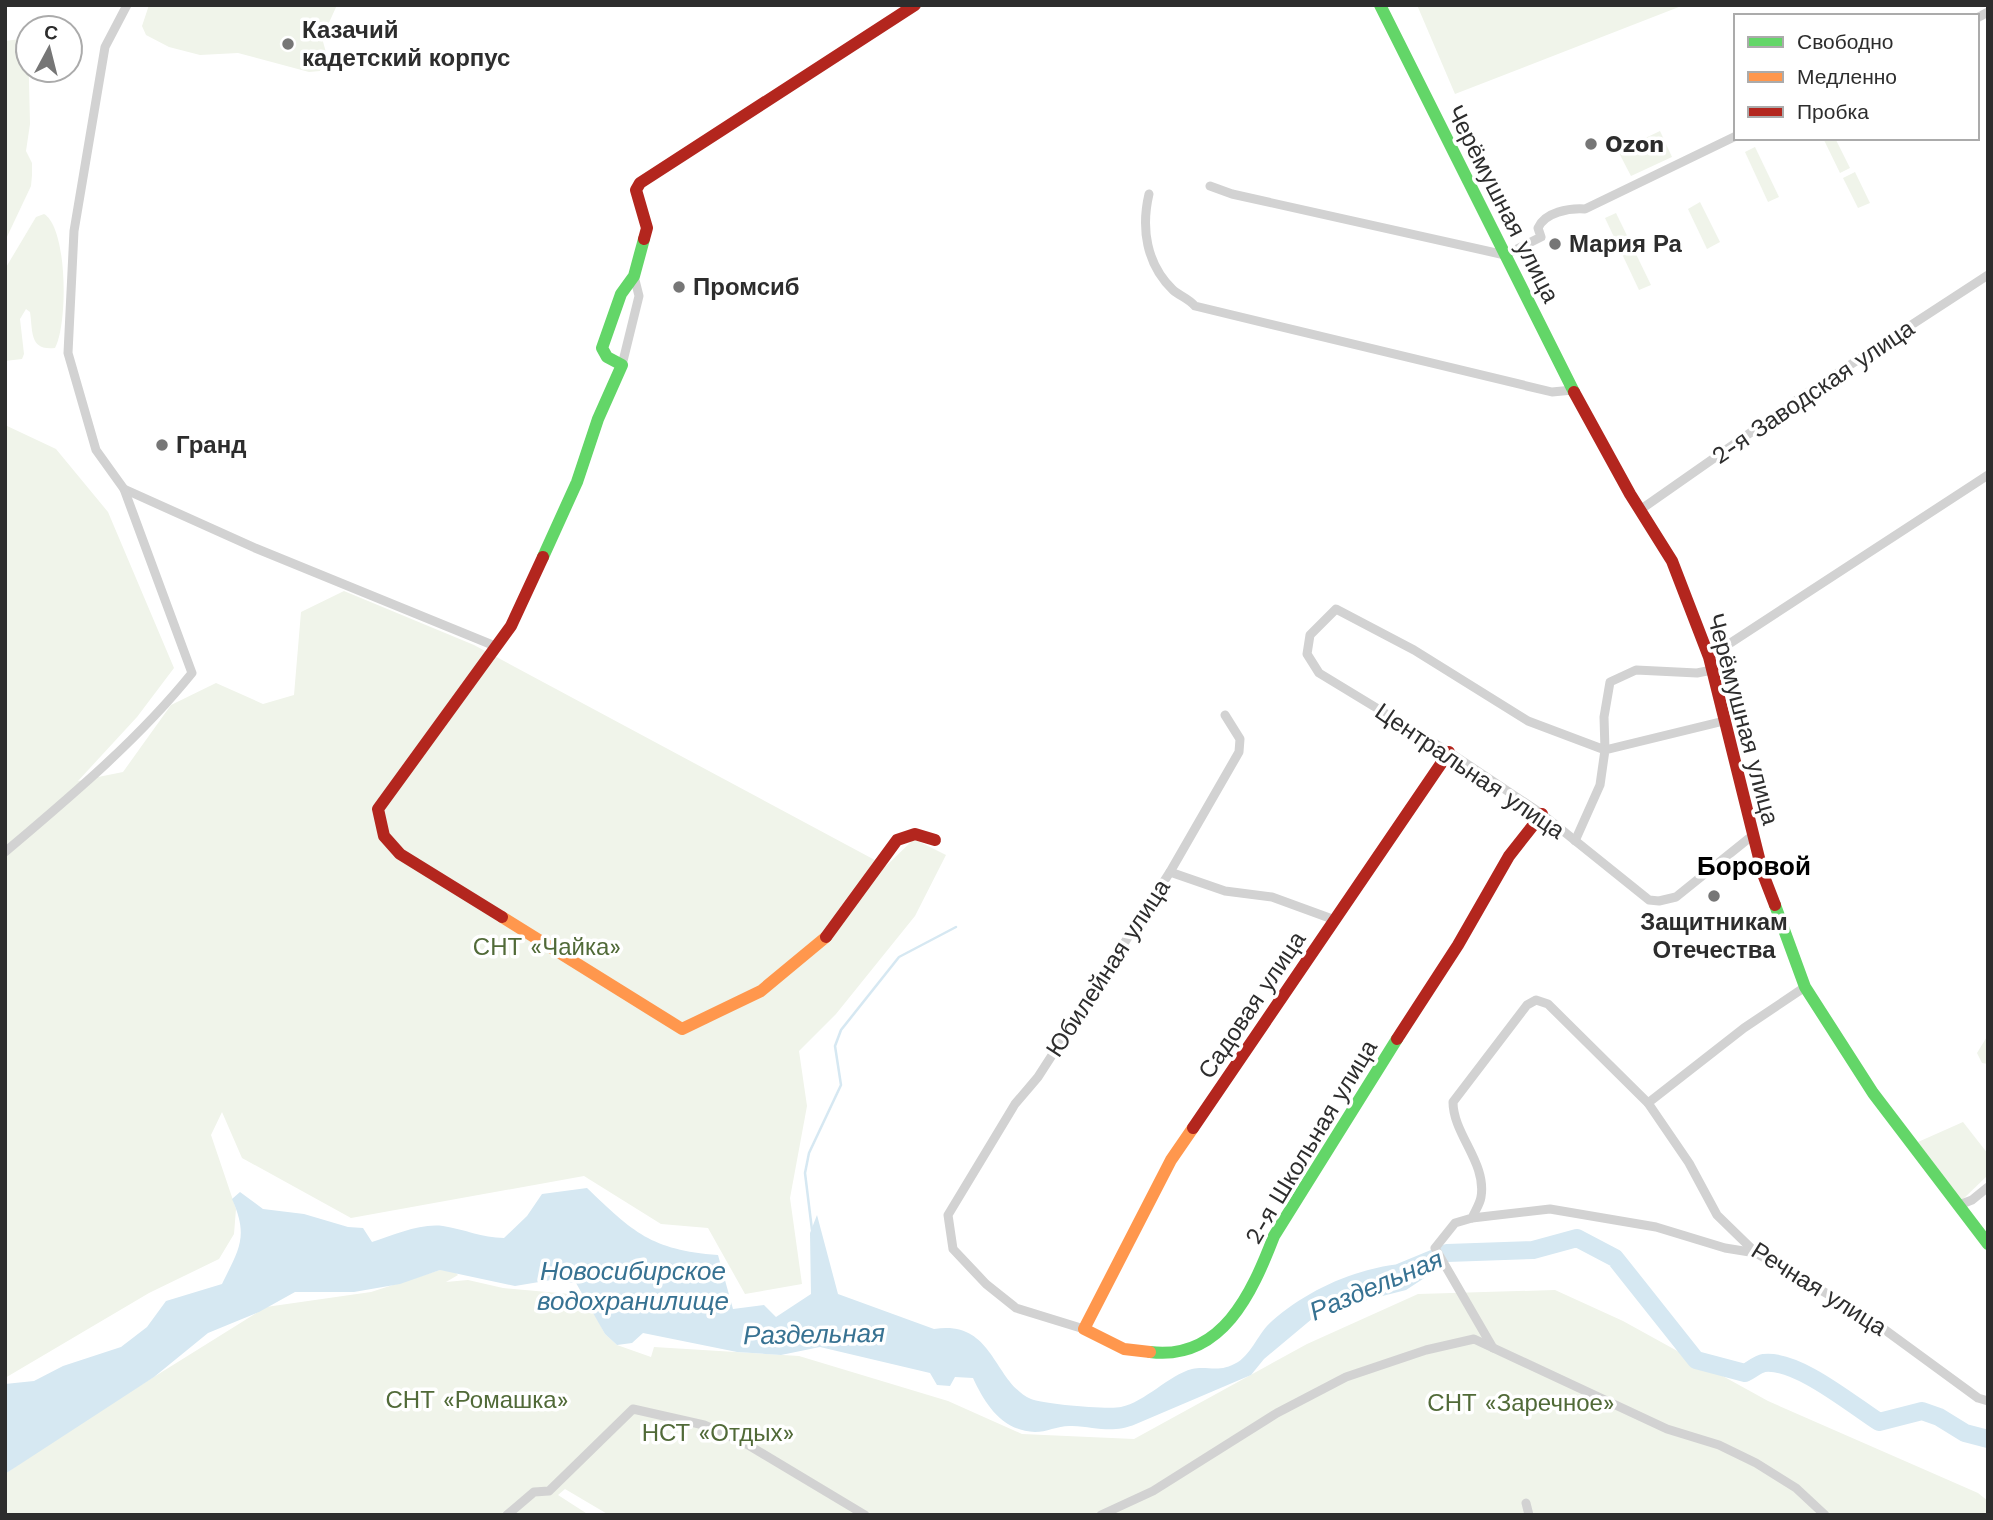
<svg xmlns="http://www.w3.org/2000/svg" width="1993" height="1520" font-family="'Work Sans',sans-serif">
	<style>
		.green { fill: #f0f4ea }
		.water { fill: #d6e8f2 }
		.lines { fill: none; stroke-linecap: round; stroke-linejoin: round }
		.stream { stroke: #d6e8f2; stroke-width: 2.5 }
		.river { stroke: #d6e8f2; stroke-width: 18 }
		.street { stroke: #d2d2d2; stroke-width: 9 }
		.fast { stroke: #63d668; stroke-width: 12 }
		.slow { stroke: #ff974d; stroke-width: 12 }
		.jam { stroke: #b3261e; stroke-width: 12 }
		.poi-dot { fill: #767676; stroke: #fff; stroke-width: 2.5 }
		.labels { text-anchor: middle; stroke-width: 7; stroke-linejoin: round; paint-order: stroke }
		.poi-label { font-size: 24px; font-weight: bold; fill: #2d2d2d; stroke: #fff; text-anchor: start }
		.street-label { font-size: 24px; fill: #2d2d2d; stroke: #fff }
		.park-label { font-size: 24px; fill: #516a38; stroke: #fff }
		.neighbourhood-label { font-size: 26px; font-weight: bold; fill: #000; stroke: #fff }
		.water-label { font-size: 26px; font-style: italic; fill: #377292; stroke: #fff }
	</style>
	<rect width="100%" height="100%" fill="#fff"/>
	<g class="green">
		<polygon points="149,5 337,5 322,38 327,56 320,71 309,72 238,53 200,55 169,47 146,35 142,26"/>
		<polygon points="1417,5 1684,5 1455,94"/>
		<polygon points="28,38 30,124 26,151 32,163 32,175 31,186 5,241 5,41"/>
		<polygon points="1660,131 1672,157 1631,176 1618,151"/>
		<polygon points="1823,138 1835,138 1850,168 1840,173"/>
		<polygon points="1755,147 1779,197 1768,202 1745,152"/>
		<polygon points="1855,172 1870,203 1858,208 1843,178"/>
		<polygon points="1700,202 1720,242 1707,249 1688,209"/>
		<polygon points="1616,213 1651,285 1639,290 1605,218"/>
		<path d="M 44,214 C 68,228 68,325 55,348 C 29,351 33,331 30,312 L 26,309 L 20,319 L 24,354 L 22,359 L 5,361 L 5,269 L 36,217 Z"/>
		<polygon points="5,425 56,449 108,512 174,668 137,717 78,781 123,772 171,705 216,683 263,704 294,695 301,612 344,591 474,645 886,866 914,839 946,855 915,916 836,1014 799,1051 807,1106 790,1198 802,1284 745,1294 708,1228 661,1224 584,1176 351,1218 242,1158 222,1112 211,1135 236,1209 234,1234 219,1259 149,1293 5,1378"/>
		<polygon points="1988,1035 1988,1064 1982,1063 1977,1053"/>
		<polygon points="1963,1122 1988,1154 1988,1175 1961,1201 1918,1142"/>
		<polygon points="440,1270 454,1271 458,1275 446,1282 468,1280 503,1288 570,1294 593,1311 605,1334 617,1345 651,1357 654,1347 799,1356 948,1401 1022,1434 1134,1439 1307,1344 1418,1294 1555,1290 1623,1321 1768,1401 1978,1493 1988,1501 1988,1515 609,1515 565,1489 558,1495 589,1515 5,1515 5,1474 64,1433 266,1307 371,1292"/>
	</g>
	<path class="water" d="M 587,1188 C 633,1232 651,1250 718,1255 L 733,1309 L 764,1305 L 776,1317 L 811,1294 L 810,1233 L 817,1215 L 838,1294 L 934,1329 C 994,1319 993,1382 1031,1399 C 1042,1404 1110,1410 1121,1407 C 1145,1402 1169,1375 1192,1369 C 1208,1365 1218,1374 1238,1362 C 1252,1353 1259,1332 1272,1321 C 1312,1286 1369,1262 1423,1263 L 1429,1275 L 1406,1290 L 1359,1302 L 1335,1303 L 1325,1308 L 1264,1359 L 1251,1375 L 1136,1424 C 1112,1434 1097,1427 1072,1426 C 1059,1425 1047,1432 1035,1432 C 1002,1431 985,1404 973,1378 L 955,1377 L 950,1386 L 937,1385 L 930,1373 L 820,1347 L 781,1355 L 737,1352 L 643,1333 L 632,1343 L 617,1345 L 605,1334 L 576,1283 L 551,1280 L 515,1286 L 440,1270 L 400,1284 L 354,1292 L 295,1292 L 259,1312 L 208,1333 L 154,1377 L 5,1474 L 5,1384 L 34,1381 L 63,1366 L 121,1347 L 147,1327 L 166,1301 L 222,1284 C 239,1249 249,1237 232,1199 L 240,1192 L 263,1209 L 304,1214 L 348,1227 L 363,1228 L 372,1242 C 394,1235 420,1223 443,1226 C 464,1229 482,1238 504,1238 L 527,1216 L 542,1194 Z"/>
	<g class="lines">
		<polyline class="stream" points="812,1230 805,1173 809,1153 841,1085 835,1046 841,1030 899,957 956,927"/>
		<path class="river" d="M 1401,1272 L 1447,1253 L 1533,1250 L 1577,1238 L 1615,1258 L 1696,1360 L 1745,1373 C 1751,1370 1758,1364 1764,1363 C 1797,1359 1851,1404 1879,1422 L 1922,1411 L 1939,1417 L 1965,1433 L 1988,1439"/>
		<g class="street">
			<polyline points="1977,18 1988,12"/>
			<path d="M 1210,186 L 1232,194 L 1505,255 L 1541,237 L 1538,228 C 1545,212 1569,208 1585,209 L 1736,136"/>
			<path d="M 1149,194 C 1141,228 1146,264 1173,290 C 1180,296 1188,298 1195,306 L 1552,392 L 1573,390"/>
			<polyline points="622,365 639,296 634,276"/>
			<polyline points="124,489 255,548 495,646"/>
			<polyline points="1640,510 1807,393 1988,275"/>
			<polyline points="1709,657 1988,475"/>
			<polyline points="1712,670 1697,673 1636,670 1610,682 1604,717 1605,750 1528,721 1414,650 1336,609 1310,635 1307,654 1319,673 1449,752 1542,814 1649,900 1659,901 1676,897 1753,835"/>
			<polyline points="1575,841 1600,785 1605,750 1724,721"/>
			<path d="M 5,852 C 71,796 138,740 192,673 L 124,489 L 96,450 L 68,353 L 74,231 L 105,47 L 127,5"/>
			<polyline points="1170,872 1225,891 1272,897 1335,920"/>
			<polyline points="1805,987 1744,1028 1648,1103 1689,1163 1717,1215 1756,1253 1866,1316 1978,1398 1988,1401"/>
			<polyline points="1959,1205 1972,1200 1988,1187"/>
			<polyline points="1472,1218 1550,1209 1656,1227 1725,1248 1756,1253"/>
			<polyline points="1084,1329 1016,1308 986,1284 953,1249 948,1215 1015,1104 1038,1077 1170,872 1239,752 1240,739 1225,715"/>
			<path d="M 1493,1348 L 1435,1248 L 1455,1223 L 1472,1218 C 1475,1211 1480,1204 1481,1197 C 1487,1163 1453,1134 1453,1102 L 1527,1005 L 1536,1000 L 1548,1004 L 1648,1103"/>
			<polyline points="1526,1503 1529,1515"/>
			<polyline points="507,1515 534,1492 549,1491 633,1409 704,1425 743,1442 865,1515"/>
			<polyline points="1101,1515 1153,1491 1277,1413 1346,1377 1426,1350 1474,1339 1667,1429 1719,1445 1756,1463 1796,1488 1825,1515"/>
		</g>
		<g class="fast">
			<polyline points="1380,5 1574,392"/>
			<polyline points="543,557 577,482 598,419 622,365 607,357 602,348 621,294 634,276 644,239"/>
			<polyline points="1775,905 1805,987 1873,1093 1988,1244"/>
			<path d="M 1150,1352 C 1222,1361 1252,1293 1274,1236 L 1397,1039"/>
		</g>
		<g class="slow">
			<polyline points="502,917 682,1029 761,991 826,937"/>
			<polyline points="1150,1352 1124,1349 1084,1329 1171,1160 1193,1128"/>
		</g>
		<g class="jam">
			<polyline points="644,239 647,228 636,190 640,183 915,5"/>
			<polyline points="1574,392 1630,494 1672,561 1709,657 1763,874 1775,905"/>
			<polyline points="502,917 400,854 384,836 378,809 511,626 543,557"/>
			<polyline points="826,937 897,840 915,834 935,840"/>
			<polyline points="1397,1039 1458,945 1509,856 1542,814"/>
			<polyline points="1193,1128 1449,752"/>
		</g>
	</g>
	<g class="poi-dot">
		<circle cx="288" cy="44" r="7"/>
		<circle cx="1591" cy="144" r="7"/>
		<circle cx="1555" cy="244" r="7"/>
		<circle cx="679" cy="287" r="7"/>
		<circle cx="162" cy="445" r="7"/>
		<circle cx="1714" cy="896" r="7"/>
	</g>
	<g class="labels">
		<g class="poi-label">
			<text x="302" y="38">Казачий<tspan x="302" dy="28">кадетский корпус</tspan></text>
			<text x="1605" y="152">Ozon</text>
			<text x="1569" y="252">Мария Ра</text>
			<text x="693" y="295">Промсиб</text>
			<text x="176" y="453">Гранд</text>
			<text x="1714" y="930" text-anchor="middle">Защитникам<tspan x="1714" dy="28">Отечества</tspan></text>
		</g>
		<g class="street-label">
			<text transform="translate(1503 204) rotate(63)" y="8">Черёмушная улица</text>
			<text transform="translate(1813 392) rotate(-34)" y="8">2-я Заводская улица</text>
			<text transform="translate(1743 719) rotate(75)" y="8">Черёмушная улица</text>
			<text transform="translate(1470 771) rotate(34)" y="8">Центральная улица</text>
			<text transform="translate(1108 968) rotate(-57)" y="8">Юбилейная улица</text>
			<text transform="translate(1252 1005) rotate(-56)" y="8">Садовая улица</text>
			<text transform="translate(1311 1142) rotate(-59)" y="8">2-я Школьная улица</text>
			<text transform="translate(1819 1289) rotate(32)" y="8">Речная улица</text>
		</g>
		<g class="park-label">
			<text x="547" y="955">СНТ «Чайка»</text>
			<text x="477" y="1408">СНТ «Ромашка»</text>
			<text x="1521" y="1411">СНТ «Заречное»</text>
			<text x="718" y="1441">НСТ «Отдых»</text>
		</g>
		<g class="neighbourhood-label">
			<text x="1754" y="875">Боровой</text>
		</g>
		<g class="water-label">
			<text x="633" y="1280">Новосибирское<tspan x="633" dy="30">водохранилище</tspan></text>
			<text transform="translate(1376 1285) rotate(-23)" y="9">Раздельная</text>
			<text transform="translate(814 1334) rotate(-1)" y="9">Раздельная</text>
		</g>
	</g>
	<rect width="1993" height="1520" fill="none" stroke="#2d2d2d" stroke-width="14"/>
	<rect x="1734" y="14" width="245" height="126" fill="#ffffff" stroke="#ababab" stroke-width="2"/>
	<rect x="1748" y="37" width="35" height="10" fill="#63d668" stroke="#ababab" stroke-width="2"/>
	<text x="1797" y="49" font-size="21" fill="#2d2d2d">Свободно</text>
	<rect x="1748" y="72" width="35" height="10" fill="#ff974d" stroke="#ababab" stroke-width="2"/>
	<text x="1797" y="84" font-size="21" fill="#2d2d2d">Медленно</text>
	<rect x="1748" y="107" width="35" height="10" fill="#b3261e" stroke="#ababab" stroke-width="2"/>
	<text x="1797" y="119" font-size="21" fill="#2d2d2d">Пробка</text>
	<g transform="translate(49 49) rotate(7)"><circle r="33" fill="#ffffff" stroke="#ababab" stroke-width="2"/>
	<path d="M0-5L12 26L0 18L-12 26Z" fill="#767676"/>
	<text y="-10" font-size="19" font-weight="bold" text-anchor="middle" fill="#2d2d2d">С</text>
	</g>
</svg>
